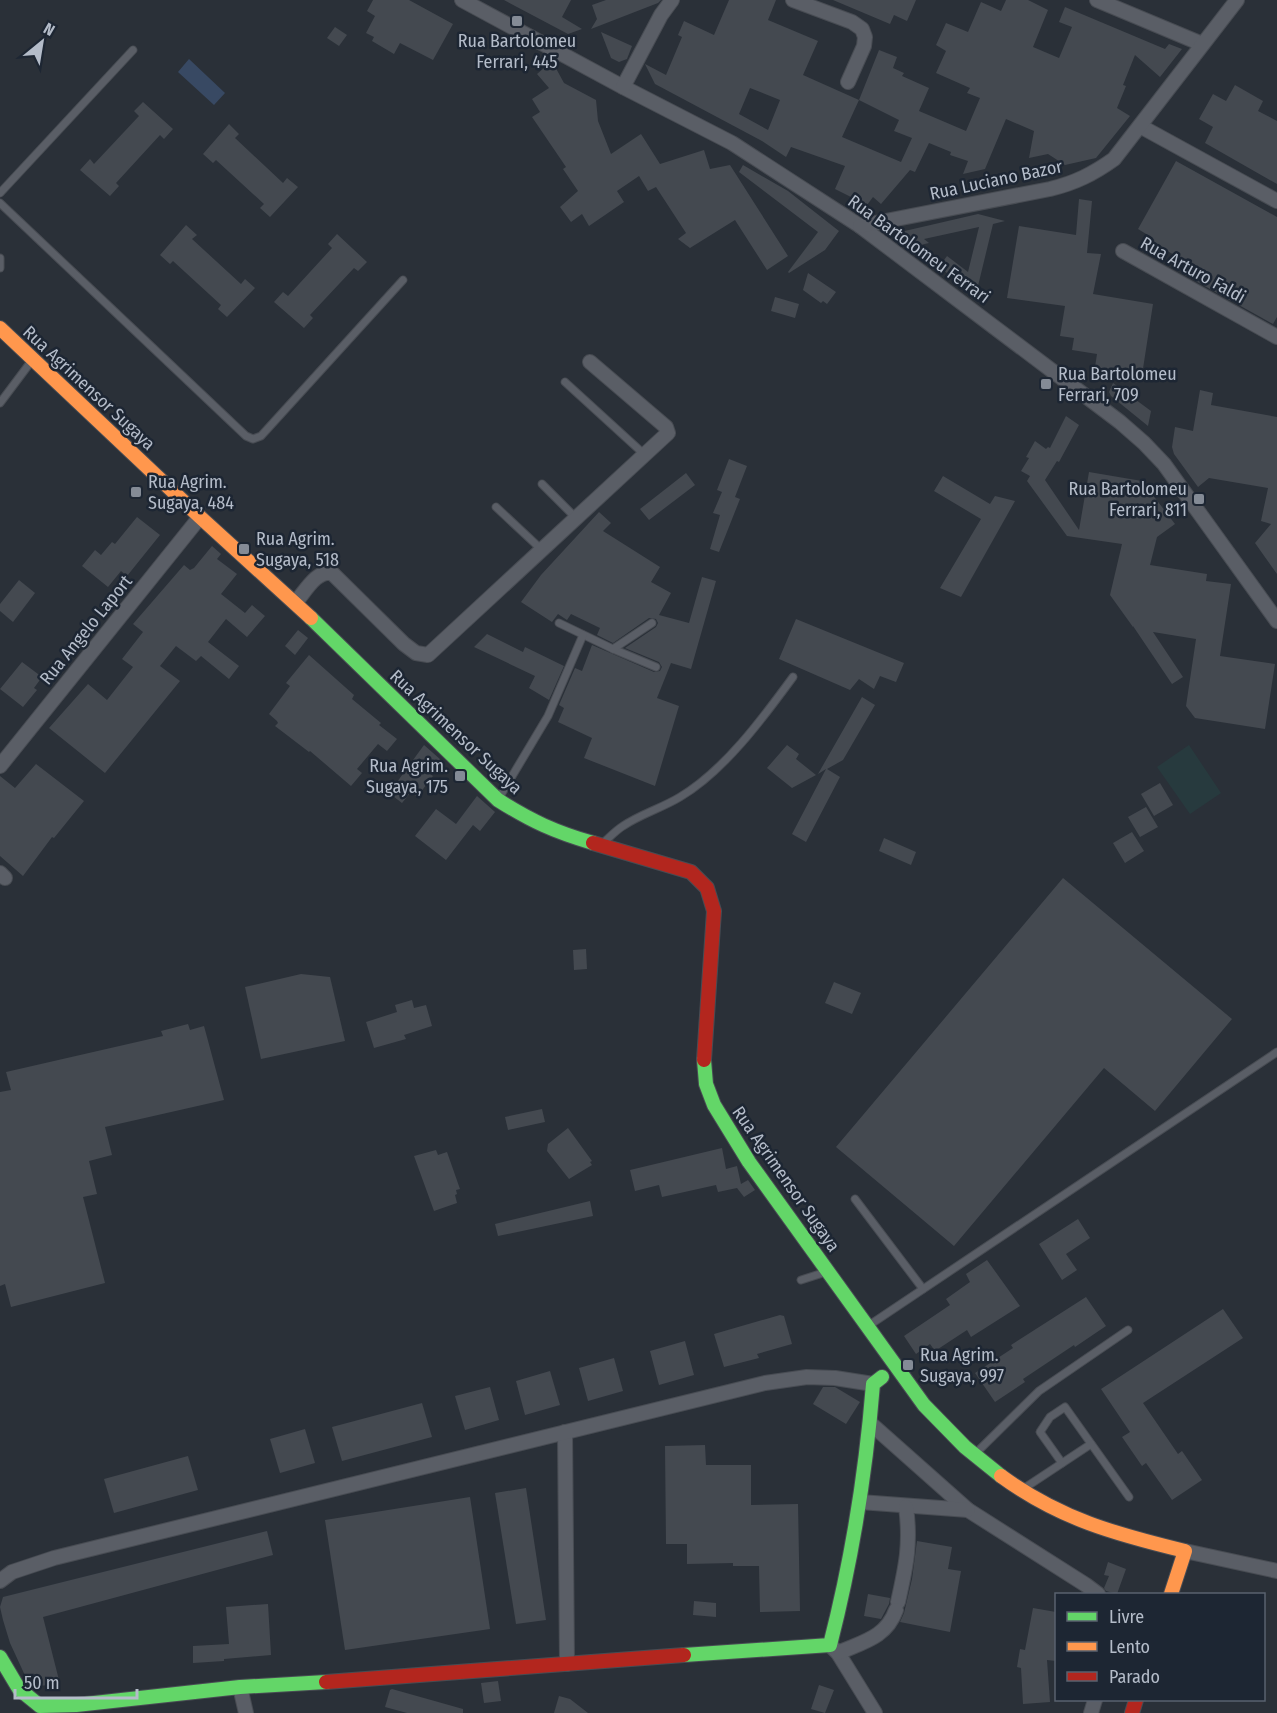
<svg xmlns="http://www.w3.org/2000/svg" width="1277" height="1713" font-family="'Fira Sans Condensed',sans-serif">
	<style>
		.green { fill: #273a3e }
		.water { fill: #384963 }
		.building { fill: #444950; fill-rule: evenodd }
		.lines { fill: none; stroke-linecap: round; stroke-linejoin: round }
		.lane-casing { stroke: #484c53; stroke-width: 9 }
		.street-casing { stroke: #484c53; stroke-width: 16 }
		.fast-casing { stroke: #484c53; stroke-width: 16 }
		.slow-casing { stroke: #484c53; stroke-width: 16 }
		.jam-casing { stroke: #484c53; stroke-width: 16 }
		.lane { stroke: #5a5e66; stroke-width: 7 }
		.street { stroke: #5a5e66; stroke-width: 14 }
		.fast { stroke: #63d668; stroke-width: 14 }
		.slow { stroke: #ff974d; stroke-width: 14 }
		.jam { stroke: #b3261e; stroke-width: 14 }
		.poi-dot { fill: #848b96; stroke: #1d2633; stroke-width: 2 }
		.labels { text-anchor: middle; stroke-width: 5; stroke-linejoin: round; paint-order: stroke }
		.poi-label { font-size: 18px; fill: #b4bcc9; stroke: #1d2633; text-anchor: start }
		.street-label { font-size: 18px; fill: #b4bcc9; stroke: #1d2633 }
	</style>
	<rect width="100%" height="100%" fill="#2a3038"/>
	<polygon class="green" points="1189,745 1221,793 1190,814 1157,767"/>
	<polygon class="water" points="189,59 225,93 214,105 178,72"/>
	<g class="building">
		<polygon points="373,0 409,0 453,24 433,60 400,43 394,54 372,41 374,37 366,33 375,16 367,11"/>
		<polygon points="504,0 571,0 562,17 582,29 568,34"/>
		<polygon points="606,0 661,0 658,3 591,29 597,19 592,5"/>
		<path d="M 729,0 L 776,0 L 768,20 L 818,41 L 803,75 L 859,100 L 842,137 L 901,162 L 912,138 L 894,131 L 899,120 L 859,100 L 879,50 L 897,57 L 893,68 L 904,73 L 902,76 L 929,88 L 919,111 L 966,131 L 980,98 L 967,93 L 970,88 L 936,73 L 946,51 L 936,45 L 946,23 L 968,32 L 981,2 L 1001,11 L 1006,0 L 1028,0 L 1048,10 L 1033,47 L 1059,58 L 1072,27 L 1059,22 L 1065,7 L 1165,49 L 1169,44 L 1182,49 L 1160,77 L 1135,55 L 1123,85 L 1126,86 L 1117,108 L 1130,116 L 1096,158 L 1065,165 L 1048,154 L 1029,158 L 1034,131 L 1006,119 L 985,169 L 963,174 L 968,161 L 950,155 L 951,152 L 929,143 L 915,172 L 910,170 L 881,204 L 873,197 L 867,205 L 835,189 L 845,166 L 791,147 L 786,157 L 762,141 L 655,84 L 645,64 L 666,75 L 682,37 L 678,35 L 684,21 L 714,35 ZM 750,88 L 780,100 L 768,130 L 739,114 Z"/>
		<polygon points="833,0 916,0 907,21 894,15 890,24"/>
		<polygon points="335,27 347,35 339,46 327,38"/>
		<polygon points="601,32 632,46 627,59 619,62 611,58"/>
		<polygon points="552,61 564,83 596,100 598,121 611,154 641,134 660,164 704,150 710,169 730,165 788,256 767,270 735,220 690,248 678,239 686,233 656,187 648,191 639,176 617,191 624,202 589,226 582,214 571,222 560,207 578,191 563,169 566,167 532,117 540,112 532,99 549,88 537,74"/>
		<polygon points="1235,85 1263,101 1258,111 1277,121 1277,184 1205,143 1213,127 1199,119 1213,94 1226,101"/>
		<polygon points="143,102 173,129 164,139 160,135 116,183 119,186 110,196 80,170 90,159 94,164 139,116 134,111"/>
		<polygon points="229,124 239,134 235,138 283,183 287,178 298,187 270,217 260,208 264,204 216,160 213,163 203,154"/>
		<polygon points="1176,161 1277,217 1277,317 1273,324 1185,275 1191,264 1149,241 1151,237 1138,229"/>
		<polygon points="743,165 788,191 839,231 825,250 789,273 788,272 818,232 739,172"/>
		<polygon points="1079,199 1092,201 1087,253 1101,254 1093,294 1153,304 1142,375 1095,367 1097,354 1072,350 1074,338 1060,336 1065,306 1007,298 1019,226 1076,235"/>
		<polygon points="978,214 1005,221 993,224 978,286 952,275 951,276 939,267 947,256 968,272 979,227 924,239 929,243 912,247 906,243 899,244 896,233"/>
		<polygon points="186,225 197,235 192,239 241,284 245,279 255,288 227,317 218,309 221,305 173,261 170,264 160,255"/>
		<polygon points="337,234 367,262 358,271 354,268 310,315 313,318 304,328 274,302 283,292 288,296 332,248 328,244"/>
		<polygon points="808,273 836,292 827,304 823,301 821,303 803,290"/>
		<polygon points="775,297 799,304 795,318 771,311"/>
		<polygon points="1113,383 1151,411 1148,426 1111,396 1109,392"/>
		<polygon points="1200,390 1213,393 1211,405 1277,417 1277,574 1255,543 1271,524 1261,521 1268,488 1209,478 1198,487 1174,454 1172,447 1175,427 1193,431"/>
		<polygon points="1066,416 1079,425 1059,462 1057,461 1045,480 1079,530 1089,472 1142,481 1175,524 1157,537 1150,565 1207,574 1206,581 1231,584 1220,656 1275,664 1265,729 1195,718 1186,706 1196,639 1153,632 1183,677 1172,684 1133,626 1133,627 1110,595 1122,544 1067,536 1027,481 1030,476 1021,471 1029,458 1026,457 1035,441 1046,449 1048,447 1050,448"/>
		<polygon points="729,459 747,466 735,497 740,499 719,552 710,549 720,515 713,513 722,492 717,490"/>
		<polygon points="686,473 695,485 649,520 640,509"/>
		<polygon points="943,476 990,504 995,496 1015,501 961,597 940,588 981,519 934,491"/>
		<polygon points="599,512 611,523 603,531 660,567 651,582 671,593 659,615 689,623 702,577 716,581 691,669 671,663 657,698 679,706 655,786 584,758 592,738 558,722 564,708 559,705 575,668 582,671 592,645 654,672 660,671 662,667 659,662 625,648 656,627 658,623 656,619 649,618 613,643 597,635 600,628 571,614 567,620 558,614 552,622 521,602 541,575"/>
		<polygon points="137,517 160,535 127,576 121,571 108,587 82,566 95,550 101,555 112,542 115,544"/>
		<polygon points="212,546 221,554 217,559 237,574 221,594 245,613 252,605 265,616 247,637 226,619 208,642 239,666 229,679 201,656 196,661 176,646 160,666 180,681 105,773 49,728 88,684 107,700 133,667 122,659 143,632 133,624 184,565 190,570 194,568"/>
		<polygon points="19,580 35,593 13,622 0,611 0,604"/>
		<polygon points="796,619 904,663 896,682 880,676 874,689 859,679 850,690 779,659"/>
		<polygon points="298,630 308,638 295,655 285,646"/>
		<polygon points="487,634 523,652 525,647 564,666 549,700 529,688 535,676 474,647"/>
		<polygon points="309,655 354,695 352,699 381,723 379,725 397,739 387,751 378,744 357,769 362,773 351,786 310,751 309,752 275,726 278,723 277,721 269,714 290,686 286,683"/>
		<polygon points="22,662 42,677 34,688 37,690 23,707 0,689"/>
		<polygon points="862,697 875,705 843,760 827,769 840,777 806,842 792,834 826,769 818,774"/>
		<polygon points="424,745 441,760 430,774 433,776 417,797 411,792 402,803 389,793"/>
		<polygon points="787,745 799,754 796,759 816,775 792,788 767,768"/>
		<polygon points="36,764 84,801 54,838 52,837 23,876 0,856 0,776 15,788"/>
		<polygon points="1160,783 1173,805 1154,816 1141,794"/>
		<polygon points="477,796 495,812 480,831 473,825 446,860 415,836 436,809 456,824"/>
		<polygon points="1146,807 1158,827 1140,837 1128,817"/>
		<polygon points="1132,832 1144,851 1125,863 1113,843"/>
		<polygon points="884,838 916,852 911,865 879,851"/>
		<polygon points="1063,878 1232,1019 1155,1111 1104,1068 954,1246 836,1147"/>
		<polygon points="586,949 587,969 574,970 573,950"/>
		<polygon points="301,974 330,977 345,1041 261,1059 245,987"/>
		<polygon points="834,982 861,993 852,1014 825,1003"/>
		<polygon points="412,1000 414,1008 426,1005 432,1026 404,1035 406,1039 374,1048 366,1022 397,1012 395,1005"/>
		<polygon points="188,1024 190,1030 204,1026 224,1100 105,1127 112,1155 89,1161 97,1194 83,1197 105,1283 11,1307 5,1284 0,1286 0,1092 11,1090 6,1072 163,1036 161,1031"/>
		<polygon points="542,1109 545,1122 508,1130 505,1117"/>
		<polygon points="568,1128 592,1161 590,1162 592,1165 569,1179 547,1151 548,1144"/>
		<polygon points="722,1148 726,1169 737,1166 741,1184 748,1180 755,1190 744,1197 737,1188 718,1192 716,1185 662,1197 659,1185 635,1191 630,1170"/>
		<polygon points="436,1150 438,1155 447,1152 460,1189 456,1190 457,1194 455,1195 457,1203 434,1211 414,1156"/>
		<polygon points="590,1201 593,1216 498,1236 495,1224"/>
		<polygon points="1078,1219 1090,1238 1066,1254 1077,1270 1062,1280 1039,1244"/>
		<polygon points="987,1260 1020,1306 971,1337 967,1330 935,1351 930,1344 916,1354 904,1336 950,1305 946,1299 970,1282 966,1274"/>
		<polygon points="1086,1297 1106,1326 1075,1347 1074,1345 1023,1379 1025,1382 995,1402 975,1373 1013,1348 1011,1345"/>
		<polygon points="1223,1309 1243,1338 1143,1403 1178,1454 1182,1451 1202,1480 1172,1500 1146,1463 1142,1466 1122,1437 1130,1432 1101,1389"/>
		<polygon points="780,1315 784,1316 792,1344 757,1354 759,1358 724,1367 714,1334"/>
		<polygon points="685,1341 694,1375 659,1385 650,1351"/>
		<polygon points="614,1358 623,1391 588,1401 579,1368"/>
		<polygon points="550,1371 560,1405 525,1415 516,1381"/>
		<polygon points="490,1387 499,1420 465,1430 455,1396"/>
		<polygon points="823,1387 835,1387 860,1402 846,1424 813,1404"/>
		<polygon points="422,1403 432,1437 342,1461 332,1427"/>
		<polygon points="305,1429 315,1463 280,1473 270,1439"/>
		<polygon points="705,1445 706,1465 751,1465 751,1505 798,1504 800,1611 760,1612 759,1566 733,1566 733,1563 687,1564 687,1544 666,1544 665,1446"/>
		<polygon points="188,1456 198,1490 114,1513 104,1479"/>
		<polygon points="526,1488 546,1620 516,1624 495,1493"/>
		<polygon points="470,1497 490,1629 345,1650 325,1520"/>
		<polygon points="267,1531 273,1555 43,1617 60,1684 38,1686 28,1682 10,1643 3,1620 0,1607 3,1597"/>
		<polygon points="917,1541 952,1547 948,1569 961,1571 950,1632 900,1622 904,1613 912,1579"/>
		<polygon points="1108,1562 1126,1569 1117,1594 1106,1591 1104,1588 1109,1576 1104,1575"/>
		<polygon points="868,1594 890,1598 889,1604 881,1619 864,1616"/>
		<polygon points="694,1601 716,1603 716,1617 693,1615"/>
		<polygon points="268,1604 271,1655 224,1659 224,1661 193,1663 193,1646 229,1644 226,1607"/>
		<polygon points="1033,1608 1056,1612 1056,1661 1047,1660 1050,1702 1023,1704 1021,1668 1017,1667 1020,1649 1025,1650"/>
		<polygon points="498,1681 501,1701 484,1703 481,1683"/>
		<polygon points="819,1685 834,1690 825,1713 811,1709"/>
		<polygon points="392,1689 463,1709 463,1713 407,1713 385,1707 390,1690"/>
		<polygon points="559,1696 570,1699 588,1713 554,1713"/>
	</g>
	<g class="lines">
		<defs>
			<g id="lane">
				<polyline points="0,193 133,50"/>
				<polyline points="0,203 246,436 253,439 261,436 403,280"/>
				<polyline points="0,258 0,268"/>
				<polyline points="565,382 645,455"/>
				<polyline points="0,403 33,359"/>
				<polyline points="542,484 576,518"/>
				<polyline points="496,507 542,550"/>
				<polyline points="559,623 613,649 656,667"/>
				<polyline points="613,649 652,623"/>
				<polyline points="499,798 548,716 583,635"/>
				<path d="M 602,844 C 609,838 615,831 623,826 C 641,814 662,808 680,797 C 724,771 763,718 793,677"/>
				<polyline points="855,1199 923,1289"/>
				<polyline points="801,1280 826,1272"/>
				<polyline points="868,1326 1277,1052"/>
				<polyline points="976,1453 1039,1391 1128,1330"/>
				<polyline points="1062,1463 1040,1432 1050,1417 1065,1407 1129,1497"/>
				<polyline points="1023,1489 1091,1444"/>
			</g>
			<g id="street">
				<polyline points="462,0 623,87 732,143 860,226 1120,422 1144,443 1164,464 1277,621"/>
				<polyline points="793,0 852,22 862,29 865,37 864,46 848,82"/>
				<polyline points="1097,0 1202,44"/>
				<polyline points="623,87 661,15 672,0"/>
				<polyline points="1140,126 1277,201"/>
				<path d="M 860,226 L 1050,189 C 1075,183 1093,174 1114,159 L 1237,0"/>
				<polyline points="1123,251 1277,337"/>
				<path d="M 295,603 C 305,592 316,570 332,573 L 404,644 L 416,653 L 428,655 L 668,433 L 666,427 L 590,362"/>
				<polyline points="0,766 200,517"/>
				<polyline points="0,873 5,878"/>
				<polyline points="870,1423 968,1510 1086,1585 1098,1594"/>
				<polyline points="565,1432 567,1664"/>
				<polyline points="860,1502 968,1510"/>
				<polyline points="1185,1551 1277,1571"/>
				<polyline points="0,1581 12,1572 54,1558 765,1383 807,1377 835,1378 873,1384"/>
				<path d="M 898,1602 C 906,1566 911,1544 906,1507"/>
				<polyline points="830,1645 838,1653 875,1713"/>
				<path d="M 838,1653 C 862,1642 886,1638 896,1610"/>
				<polyline points="240,1687 246,1713"/>
				<polyline points="1091,1713 1095,1700"/>
			</g>
			<g id="fast">
				<path d="M 311,618 L 498,800 C 531,821 555,832 593,843"/>
				<polyline points="704,1060 706,1084 714,1105 749,1162 924,1405 965,1447 1001,1476"/>
				<path d="M 684,1655 L 830,1645 C 852,1559 866,1472 873,1384 L 882,1377"/>
				<polyline points="0,1657 19,1689 40,1706 76,1705 240,1687 326,1682"/>
			</g>
			<g id="slow">
				<polyline points="0,328 200,517 311,618"/>
				<path d="M 1001,1476 C 1060,1519 1115,1534 1185,1551 L 1171,1594"/>
			</g>
			<g id="jam">
				<polyline points="593,843 691,872 707,888 714,911 704,1060"/>
				<polyline points="326,1682 684,1655"/>
				<polyline points="1132,1713 1136,1700"/>
			</g>
		</defs>
		<use href="#lane" class="lane-casing"/>
		<use href="#street" class="street-casing"/>
		<use href="#fast" class="fast-casing"/>
		<use href="#slow" class="slow-casing"/>
		<use href="#jam" class="jam-casing"/>
		<use href="#lane" class="lane"/>
		<use href="#street" class="street"/>
		<use href="#fast" class="fast"/>
		<use href="#slow" class="slow"/>
		<use href="#jam" class="jam"/>
	</g>
	<g class="poi-dot">
		<rect x="511" y="15" width="12" height="12" rx="3"/>
		<rect x="1040" y="378" width="12" height="12" rx="3"/>
		<rect x="130" y="486" width="12" height="12" rx="3"/>
		<rect x="1193" y="493" width="12" height="12" rx="3"/>
		<rect x="238" y="543" width="12" height="12" rx="3"/>
		<rect x="454" y="770" width="12" height="12" rx="3"/>
		<rect x="902" y="1359" width="12" height="12" rx="3"/>
	</g>
	<g class="labels">
		<g class="poi-label">
			<text x="517" y="47" text-anchor="middle">Rua Bartolomeu<tspan x="517" dy="21">Ferrari, 445</tspan></text>
			<text x="1058" y="380">Rua Bartolomeu<tspan x="1058" dy="21">Ferrari, 709</tspan></text>
			<text x="148" y="488">Rua Agrim.<tspan x="148" dy="21">Sugaya, 484</tspan></text>
			<text x="1187" y="495" text-anchor="end">Rua Bartolomeu<tspan x="1187" dy="21">Ferrari, 811</tspan></text>
			<text x="256" y="545">Rua Agrim.<tspan x="256" dy="21">Sugaya, 518</tspan></text>
			<text x="448" y="772" text-anchor="end">Rua Agrim.<tspan x="448" dy="21">Sugaya, 175</tspan></text>
			<text x="920" y="1361">Rua Agrim.<tspan x="920" dy="21">Sugaya, 997</tspan></text>
		</g>
		<g class="street-label">
			<text transform="translate(996 180) rotate(-12)" y="6">Rua Luciano Bazor</text>
			<text transform="translate(919 249) rotate(36)" y="6">Rua Bartolomeu Ferrari</text>
			<text transform="translate(1193 270) rotate(29)" y="6">Rua Arturo Faldi</text>
			<text transform="translate(89 388) rotate(43)" y="6">Rua Agrimensor Sugaya</text>
			<text transform="translate(86 630) rotate(-51)" y="6">Rua Angelo Laport</text>
			<text transform="translate(456 732) rotate(43)" y="6">Rua Agrimensor Sugaya</text>
			<text transform="translate(786 1179) rotate(55)" y="6">Rua Agrimensor Sugaya</text>
		</g>
	</g>
	<rect x="1055" y="1593" width="210" height="108" fill="#1d2633" stroke="#59626f" stroke-width="1.5"/>
	<rect x="1067" y="1612" width="30" height="9" fill="#63d668" stroke="#59626f" stroke-width="1.5"/>
	<text x="1109" y="1623" font-size="18" fill="#b4bcc9">Livre</text>
	<rect x="1067" y="1642" width="30" height="9" fill="#ff974d" stroke="#59626f" stroke-width="1.5"/>
	<text x="1109" y="1653" font-size="18" fill="#b4bcc9">Lento</text>
	<rect x="1067" y="1672" width="30" height="9" fill="#b3261e" stroke="#59626f" stroke-width="1.5"/>
	<text x="1109" y="1683" font-size="18" fill="#b4bcc9">Parado</text>
	<g transform="translate(42 42) rotate(30)" stroke="#1d2633" stroke-width="4.5" paint-order="stroke">
	<path d="M0-4.5L10 22L0 15L-10 22Z" fill="#b4bcc9"/>
	<text y="-9" font-size="16" font-weight="bold" text-anchor="middle" fill="#b4bcc9">N</text>
	</g>
	<path d="M15 1689v9h122v-9" fill="none" stroke="#b4bcc9" stroke-width="3"/>
	<text x="24" y="1689" font-size="18" fill="#b4bcc9" stroke="#1d2633" stroke-width="4.5" paint-order="stroke">50 m</text>
</svg>
